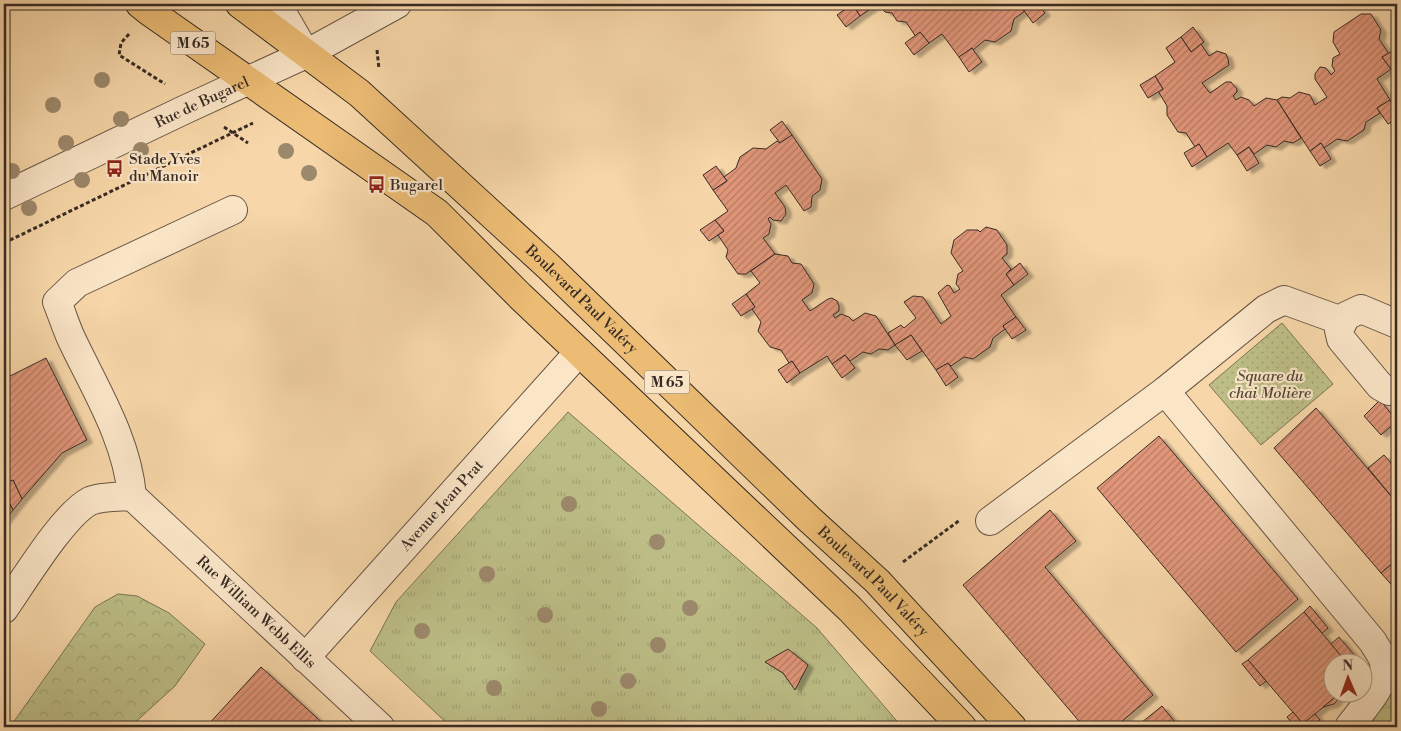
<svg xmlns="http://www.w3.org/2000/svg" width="1401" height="731" font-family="'Libre Bodoni',serif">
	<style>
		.grass { fill: url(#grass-tufts); stroke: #7a7456 }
		.forest { fill: url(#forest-crowns); stroke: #7a7456 }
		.park { fill: url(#park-dots); stroke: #7a7456 }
		.building { fill: url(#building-hatch); stroke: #372b25; filter: url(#shadow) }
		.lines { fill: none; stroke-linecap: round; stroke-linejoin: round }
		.minor-casing { stroke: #675646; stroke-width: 30 }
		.major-casing { stroke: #372b25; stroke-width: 30 }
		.path { stroke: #372b25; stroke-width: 3; stroke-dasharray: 4 2.5; stroke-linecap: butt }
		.minor { stroke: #fae5c7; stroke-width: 28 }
		.major { stroke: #ecbc74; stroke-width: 28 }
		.tree { fill: #9c886b }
		.labels { text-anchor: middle; stroke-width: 4.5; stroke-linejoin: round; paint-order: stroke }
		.shield { fill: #fae5c7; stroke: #726356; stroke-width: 1 }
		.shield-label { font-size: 14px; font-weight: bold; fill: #372b25 }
		.street-label { font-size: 15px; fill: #372b25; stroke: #fae5c7 }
		.poi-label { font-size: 15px; fill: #372b25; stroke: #fae5c7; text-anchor: start }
		.park-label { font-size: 15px; font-style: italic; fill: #524839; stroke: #fae5c7 }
	</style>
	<defs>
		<pattern id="grass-tufts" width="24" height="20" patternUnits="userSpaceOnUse" patternTransform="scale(1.25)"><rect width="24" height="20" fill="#bdbe87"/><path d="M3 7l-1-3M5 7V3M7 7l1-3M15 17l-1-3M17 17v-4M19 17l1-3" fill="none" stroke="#a3a374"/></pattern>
		<pattern id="forest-crowns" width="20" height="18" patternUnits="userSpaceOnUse" patternTransform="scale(1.25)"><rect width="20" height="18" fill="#bdbe87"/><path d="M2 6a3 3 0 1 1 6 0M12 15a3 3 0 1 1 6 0" fill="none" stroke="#a3a374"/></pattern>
		<pattern id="park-dots" width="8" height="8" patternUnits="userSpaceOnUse" patternTransform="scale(1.25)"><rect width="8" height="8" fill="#bdbe87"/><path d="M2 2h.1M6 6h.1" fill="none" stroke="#a3a374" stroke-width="1.8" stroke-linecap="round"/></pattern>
		<pattern id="building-hatch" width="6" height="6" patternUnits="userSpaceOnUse" patternTransform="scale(1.25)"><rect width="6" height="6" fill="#e1967a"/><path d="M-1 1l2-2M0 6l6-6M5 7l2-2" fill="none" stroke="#b77b64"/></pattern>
		<filter id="shadow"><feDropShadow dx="5.5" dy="3" stdDeviation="1" flood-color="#0004"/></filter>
	</defs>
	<rect width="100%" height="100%" fill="#f7d7a9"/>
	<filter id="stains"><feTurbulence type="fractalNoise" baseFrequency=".004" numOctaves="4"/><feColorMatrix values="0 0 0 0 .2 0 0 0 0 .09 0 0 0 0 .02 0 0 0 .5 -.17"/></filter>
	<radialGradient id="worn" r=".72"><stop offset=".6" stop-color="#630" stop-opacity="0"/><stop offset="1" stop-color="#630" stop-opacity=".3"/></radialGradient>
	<g class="grass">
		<polygon points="568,412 817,628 902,727 451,727 370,651 396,602"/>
		<polygon points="1391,680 1397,681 1397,727 1356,727"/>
	</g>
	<polygon class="forest" points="118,594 137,596 169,613 205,644 175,686 130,727 10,727 95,607"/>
	<polygon class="park" points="1282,323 1333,384 1261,445 1209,385"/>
	<g class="building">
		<polygon points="845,4 878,4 860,16 852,4 847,8"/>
		<polygon points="852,4 860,16 846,27 837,15"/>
		<polygon points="878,4 1029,4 1022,8 1025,11 1014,19 1011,31 995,42 985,40 973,50 972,48 959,57 942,34 929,43 920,32 916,37 906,22 897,21 892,13 885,12"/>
		<polygon points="1029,4 1038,4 1045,13 1033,23 1022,8"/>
		<polygon points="1361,14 1371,14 1381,30 1379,39 1389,54 1382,57 1391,69 1377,79 1390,100 1377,108 1380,113 1366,122 1364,130 1347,141 1337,139 1324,148 1321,143 1310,151 1277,100 1282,97 1290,98 1299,92 1310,95 1315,105 1327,97 1315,79 1315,74 1320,67 1326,68 1331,75 1335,71 1332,66 1333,58 1340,54 1333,42 1334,32"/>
		<polygon points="1193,27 1204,42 1191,52 1181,37"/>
		<polygon points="920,32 929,43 914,55 905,43"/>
		<polygon points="1181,37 1191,52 1201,44 1209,56 1217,51 1226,54 1228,59 1229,65 1202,83 1210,93 1226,82 1231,82 1237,89 1237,92 1233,96 1236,100 1241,97 1249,100 1254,106 1266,98 1277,100 1301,138 1293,143 1284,141 1276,147 1267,145 1254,154 1249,147 1237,155 1228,143 1207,157 1199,144 1195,147 1186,133 1178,132 1167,115 1167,106 1158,91 1163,89 1155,76 1175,62 1166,48"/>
		<polygon points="972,48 982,62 969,72 959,57"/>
		<polygon points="1396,49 1397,66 1391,69 1382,57"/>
		<polygon points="1155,76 1163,89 1148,98 1140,85"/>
		<polygon points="1390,100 1397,110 1397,118 1388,124 1377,108"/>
		<polygon points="782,121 792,135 780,143 770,130"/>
		<polygon points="792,135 822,179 820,190 812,196 811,207 804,211 786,185 775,193 785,207 786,214 781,221 773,220 770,217 768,219 771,224 769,234 763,238 775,254 746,274 738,274 726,257 728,250 718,235 724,231 715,220 728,211 713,190 727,181 724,177 736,168 740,157 753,148 766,149 777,141 780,143"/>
		<polygon points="1321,143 1331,159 1320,166 1310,151"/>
		<polygon points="1199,144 1207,157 1192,167 1184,153"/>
		<polygon points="1249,147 1259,163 1247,171 1237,155"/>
		<polygon points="716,166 727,181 713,190 703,175"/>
		<polygon points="715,220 724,231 709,241 700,230"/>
		<polygon points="986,227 997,230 1007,245 1007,254 1002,258 1011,269 1006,274 1014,285 1001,295 1016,317 1003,326 1005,329 993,338 990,347 973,359 964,357 951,366 948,363 936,370 911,335 895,345 888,333 901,325 904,328 916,318 904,302 913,296 923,297 941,324 951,316 938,293 947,285 950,286 954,293 960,289 956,284 958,274 963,271 951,253 954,240 967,230 978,230 980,232"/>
		<polygon points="775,254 788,256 792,263 801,264 814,284 812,293 802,300 810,311 828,299 832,298 837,301 839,306 839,311 833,315 835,318 841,314 849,317 853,321 865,313 876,316 895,345 888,350 879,349 871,354 863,352 850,361 845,355 832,364 827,356 800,373 792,361 789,363 781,350 770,347 758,331 761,322 752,309 755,307 746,294 760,283 751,271"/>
		<polygon points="1020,263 1028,274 1014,285 1006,274"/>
		<polygon points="746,294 755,307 741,316 732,304"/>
		<polygon points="1016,317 1026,330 1012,339 1003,326"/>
		<polygon points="911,335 922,351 907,360 895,345"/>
		<polygon points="845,355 855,368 842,378 832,364"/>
		<polygon points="46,358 87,440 62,453 22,499 13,480 4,484 4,379"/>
		<polygon points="792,361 800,373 787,383 778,370"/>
		<polygon points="948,363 958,377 946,386 936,370"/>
		<polygon points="1380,400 1397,421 1381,435 1364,416"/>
		<polygon points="1316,408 1397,503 1397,559 1381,573 1274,448"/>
		<polygon points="1159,436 1298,599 1236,652 1097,488"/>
		<polygon points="1384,455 1397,470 1397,503 1368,468"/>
		<polygon points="13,480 22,499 13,510 4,493 4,484"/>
		<polygon points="4,493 13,510 4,522"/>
		<polygon points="1050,510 1076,541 1045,567 1153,695 1115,727 1084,727 963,585"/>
		<polygon points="1395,561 1397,564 1397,591 1381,573"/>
		<polygon points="1310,606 1328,628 1322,633 1304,612"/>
		<polygon points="1304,612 1348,664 1334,664 1334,694 1339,694 1303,724 1248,660"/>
		<polygon points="1339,637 1362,664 1348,664 1331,644"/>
		<polygon points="788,649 808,665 795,690 783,673 765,662"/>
		<polygon points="1248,660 1266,681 1260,686 1242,664"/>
		<polygon points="261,667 327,727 206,727"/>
		<polygon points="1367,670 1372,676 1364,683 1364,673"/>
		<polygon points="1339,694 1341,694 1339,698 1334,704 1323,707"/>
		<polygon points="1162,706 1179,727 1136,727"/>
		<polygon points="1293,712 1303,724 1299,727 1295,727 1287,717"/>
		<polygon points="1315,714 1320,720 1312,727 1299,727"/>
	</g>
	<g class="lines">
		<defs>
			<g id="minor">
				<polyline points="277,4 306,54"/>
				<path id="s1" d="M 4,196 L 184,110 L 306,54 L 397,4"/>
				<polyline points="1397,324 1361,309 1346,316 1339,330 1341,339 1380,386 1389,391 1397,390"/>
				<path d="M 1165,391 L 1373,642 C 1376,648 1383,656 1384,663 C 1388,683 1360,712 1349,727"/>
				<path d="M 132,496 C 127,439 95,389 71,338 C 66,327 62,314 57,302 L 77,283 L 233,210"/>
				<path id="s2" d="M 132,496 L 380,727"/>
				<polyline points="990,521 1165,391 1266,309 1284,300 1342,321"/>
				<path d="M 4,609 C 23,582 63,515 90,501 C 102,496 120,497 132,496"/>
				<path id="s3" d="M 305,658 L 579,352"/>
			</g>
			<g id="major">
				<polyline points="140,4 150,12 437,213 520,296 850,609 962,727"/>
				<path id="s4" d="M 240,4 L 359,93 L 549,267 L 809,519 L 877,581 L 1012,727"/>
			</g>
		</defs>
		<use href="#minor" class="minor-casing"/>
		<use href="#major" class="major-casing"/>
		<g class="path">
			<polyline points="196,5 209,6"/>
			<polyline points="129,34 121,43 119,55 165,84"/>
			<polyline points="377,50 379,69"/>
			<polyline points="224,127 248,143"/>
			<polyline points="4,243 253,123"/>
			<polyline points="903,562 960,520"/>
		</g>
		<use href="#minor" class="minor"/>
		<use href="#major" class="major"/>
	</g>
	<g class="tree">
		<circle cx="102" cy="80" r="8"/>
		<circle cx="53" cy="105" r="8"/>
		<circle cx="121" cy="119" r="8"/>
		<circle cx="66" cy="143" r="8"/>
		<circle cx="141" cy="150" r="8"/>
		<circle cx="286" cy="151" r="8"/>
		<circle cx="12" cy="171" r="8"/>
		<circle cx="309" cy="173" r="8"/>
		<circle cx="82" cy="180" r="8"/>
		<circle cx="29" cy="208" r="8"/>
		<circle cx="569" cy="504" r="8"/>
		<circle cx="657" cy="542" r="8"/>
		<circle cx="487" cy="574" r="8"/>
		<circle cx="690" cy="608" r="8"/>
		<circle cx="545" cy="615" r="8"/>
		<circle cx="422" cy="631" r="8"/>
		<circle cx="658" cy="645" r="8"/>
		<circle cx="628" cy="681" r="8"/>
		<circle cx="494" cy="688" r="8"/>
		<circle cx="599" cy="709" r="8"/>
	</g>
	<defs>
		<symbol id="bus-bare" viewBox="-9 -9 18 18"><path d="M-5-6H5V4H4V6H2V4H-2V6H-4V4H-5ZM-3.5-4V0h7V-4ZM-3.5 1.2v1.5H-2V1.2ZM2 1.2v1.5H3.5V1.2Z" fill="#8f2418" stroke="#fae5c7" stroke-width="2.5" paint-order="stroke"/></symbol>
	</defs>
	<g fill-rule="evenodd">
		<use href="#bus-bare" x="102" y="156" width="25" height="25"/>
		<use href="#bus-bare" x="364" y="172" width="25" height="25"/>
	</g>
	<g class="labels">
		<g class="shield">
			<rect x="170.5" y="31.5" width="45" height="23" rx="4"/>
			<rect x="644.5" y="370.5" width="45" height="23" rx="4"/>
		</g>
		<g class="shield-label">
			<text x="193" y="48">M 65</text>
			<text x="667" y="387">M 65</text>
		</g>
		<g class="street-label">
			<text dy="5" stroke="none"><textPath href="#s1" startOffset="219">Rue de Bugarel</textPath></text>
			<text dy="5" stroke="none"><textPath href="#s4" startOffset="452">Boulevard Paul Valéry</textPath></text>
			<text dy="5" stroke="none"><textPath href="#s3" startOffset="205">Avenue Jean Prat</textPath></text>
			<text dy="5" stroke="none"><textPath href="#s4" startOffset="858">Boulevard Paul Valéry</textPath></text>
			<text dy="5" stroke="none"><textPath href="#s2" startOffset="170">Rue William Webb Ellis</textPath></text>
		</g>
		<g class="poi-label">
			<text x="129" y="164">Stade Yves<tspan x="129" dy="17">du Manoir</tspan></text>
			<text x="390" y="190">Bugarel</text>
		</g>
		<g class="park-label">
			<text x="1270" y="381">Square du<tspan x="1270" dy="17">chai Molière</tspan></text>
		</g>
	</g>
	<rect width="1401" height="731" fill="none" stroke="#f7d7a9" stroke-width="20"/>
	<rect x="5" y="5" width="1391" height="721" fill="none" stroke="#372b25" stroke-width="2.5"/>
	<rect x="10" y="10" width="1381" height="711" fill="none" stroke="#372b25"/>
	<g transform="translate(1348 678) rotate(358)"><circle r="24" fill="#fae5c7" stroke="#ac9b86"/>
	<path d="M0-4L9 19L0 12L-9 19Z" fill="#8f2418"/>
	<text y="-8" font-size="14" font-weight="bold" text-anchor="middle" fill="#372b25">N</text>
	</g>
	<rect width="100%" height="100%" filter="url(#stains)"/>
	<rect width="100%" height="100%" fill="url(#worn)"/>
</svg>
